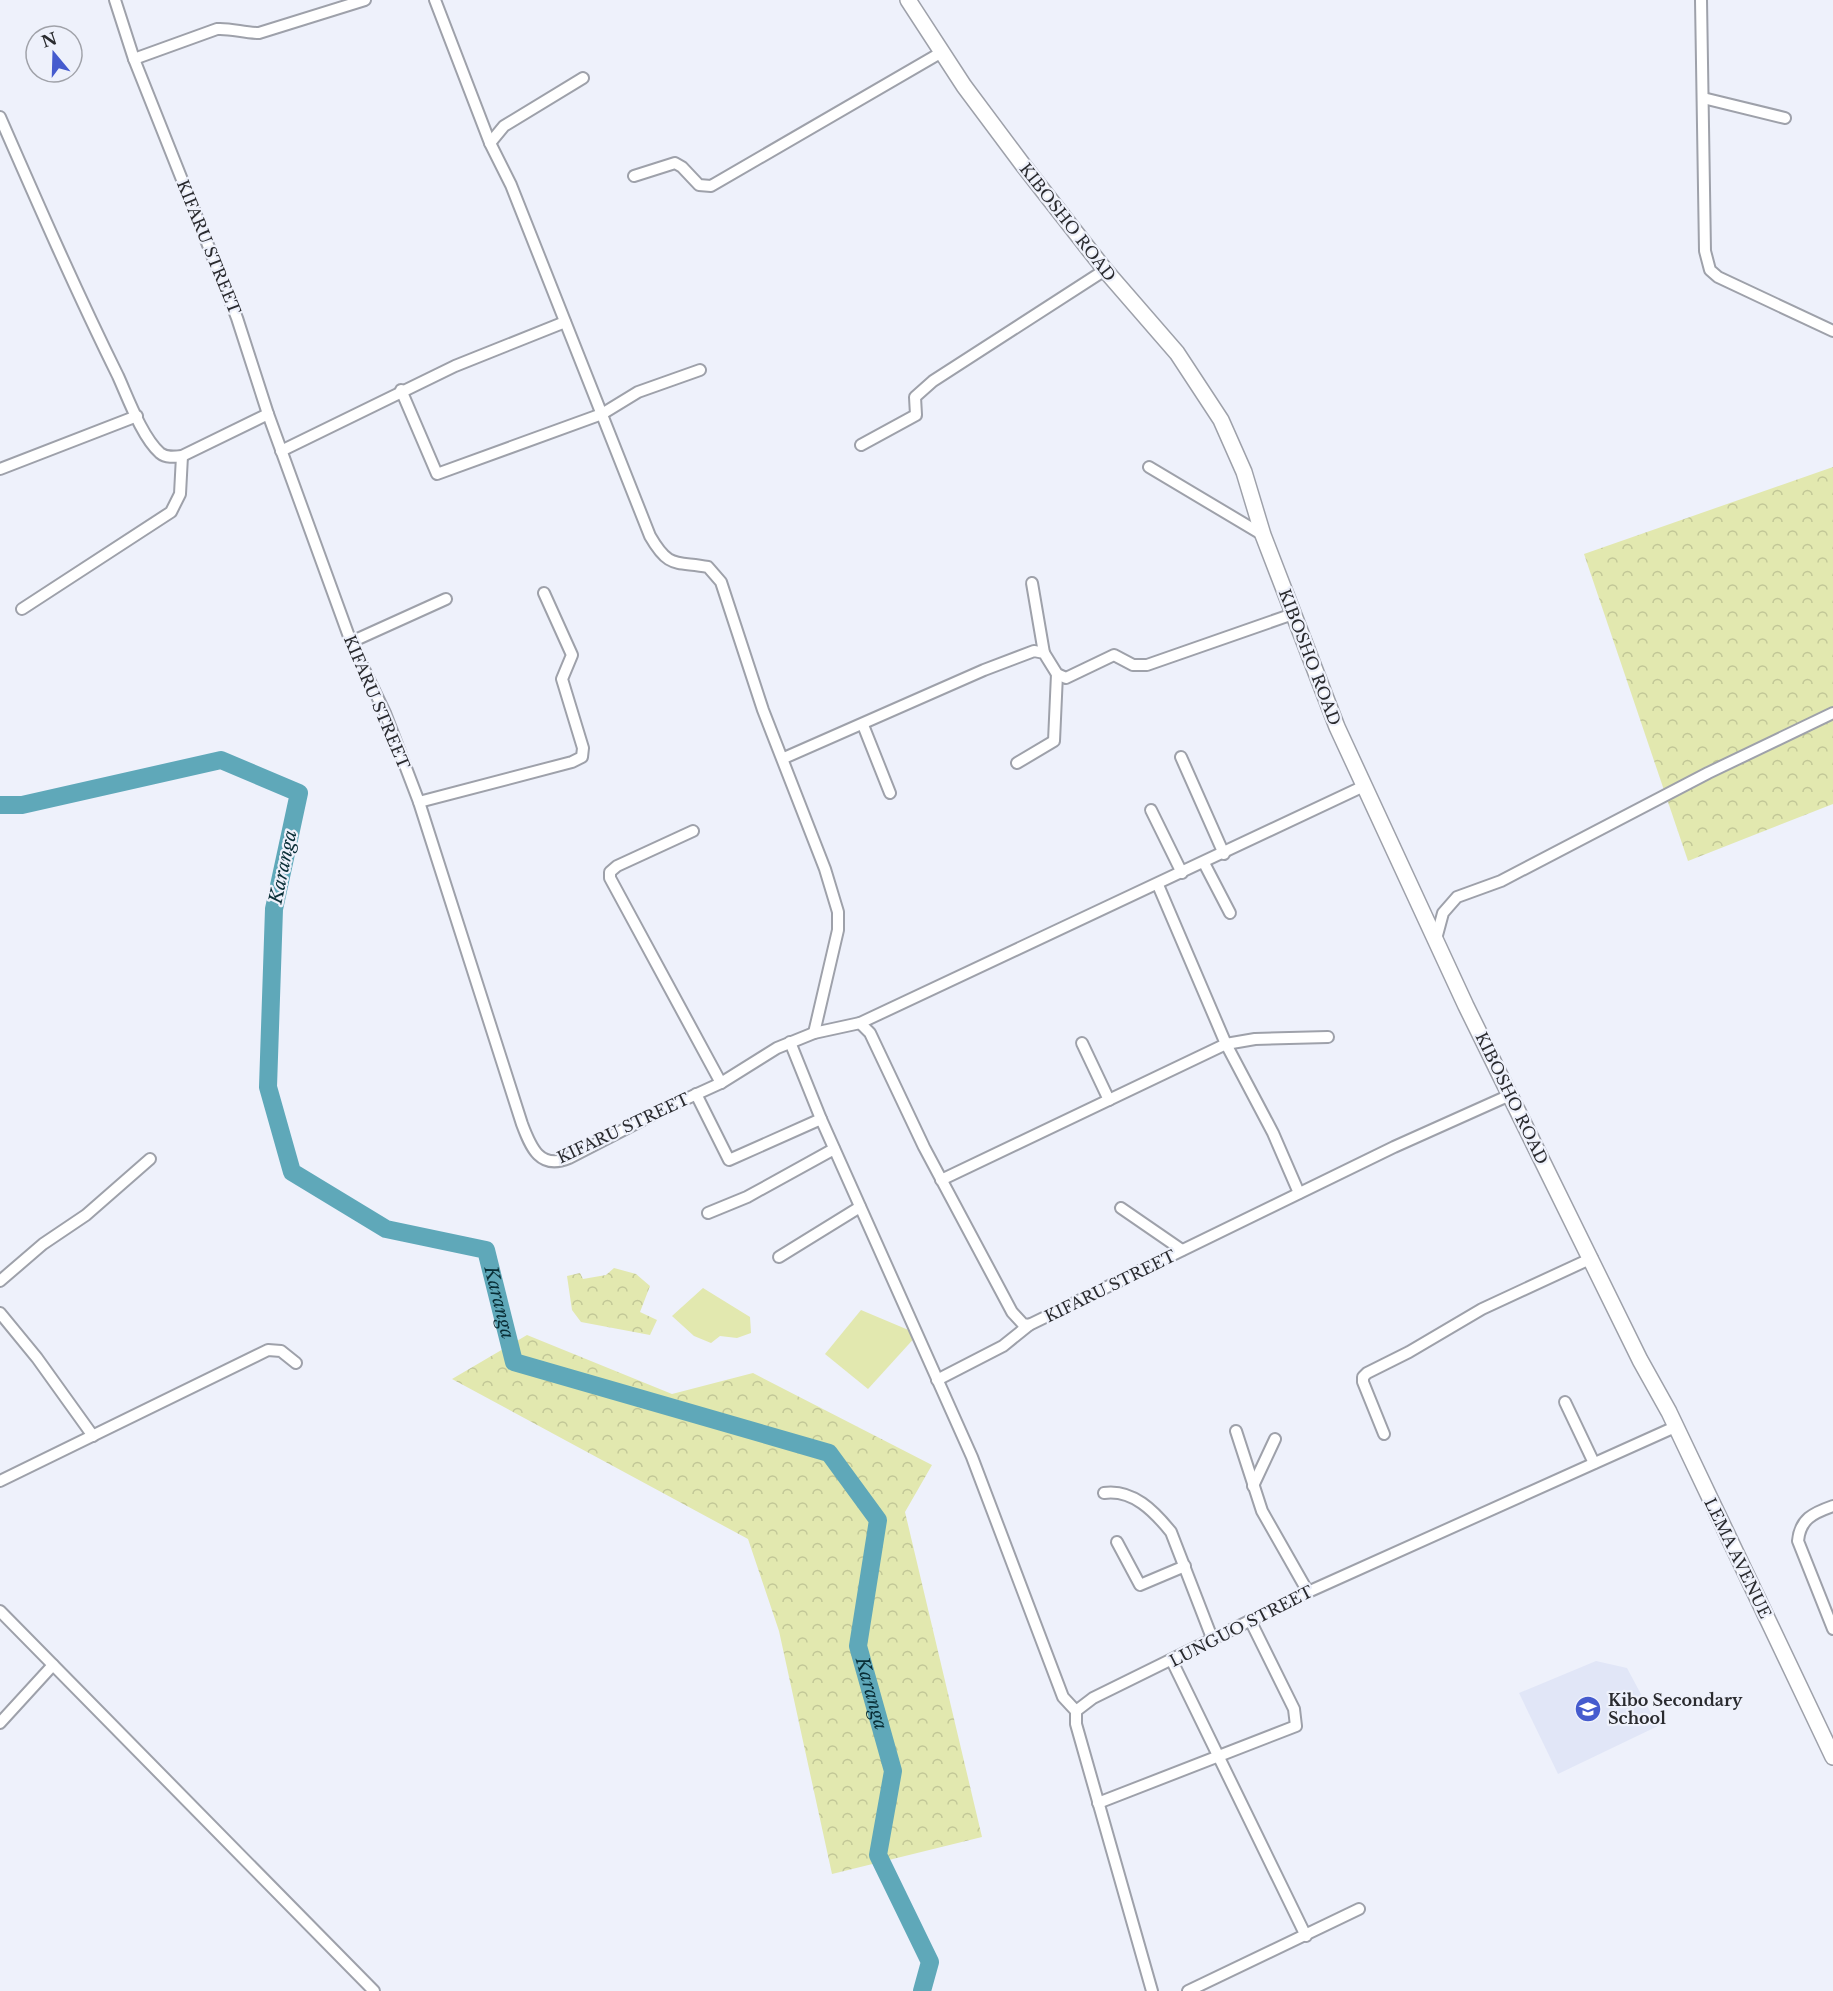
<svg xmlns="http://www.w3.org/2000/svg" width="1833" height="1991" font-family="'Libre Baskerville',serif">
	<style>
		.built { fill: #e1e6f7 }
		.grass { fill: #e2e8af }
		.forest { fill: url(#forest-crowns) }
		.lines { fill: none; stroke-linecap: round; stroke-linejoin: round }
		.river { stroke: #5fa8b9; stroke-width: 18 }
		.street-casing { stroke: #9ea1aa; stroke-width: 14 }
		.secondary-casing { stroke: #9ea1aa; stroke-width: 18 }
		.street { stroke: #fff; stroke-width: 10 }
		.secondary { stroke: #fff; stroke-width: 15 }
		.labels { text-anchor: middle; stroke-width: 4.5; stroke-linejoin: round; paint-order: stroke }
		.street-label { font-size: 16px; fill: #2a2b2f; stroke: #eef1fb }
		.poi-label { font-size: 16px; font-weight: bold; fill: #2a2b2f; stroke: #eef1fb; text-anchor: start }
		.water-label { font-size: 18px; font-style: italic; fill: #092e36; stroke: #eef1fb }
	</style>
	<defs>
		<pattern id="forest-crowns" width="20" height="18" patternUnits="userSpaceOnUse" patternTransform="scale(1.5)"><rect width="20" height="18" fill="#e2e8af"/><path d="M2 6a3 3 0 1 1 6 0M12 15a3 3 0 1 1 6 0" fill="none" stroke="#c2c797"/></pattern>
	</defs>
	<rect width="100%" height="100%" fill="#eef1fb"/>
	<polygon class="built" points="1596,1661 1627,1668 1658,1726 1558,1774 1519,1693"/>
	<g class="grass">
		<polygon points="703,1288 750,1317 751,1333 737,1338 720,1336 711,1343 694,1336 672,1316"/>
		<polygon points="861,1310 918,1334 868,1389 825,1354"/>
	</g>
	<g class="forest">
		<polygon points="1833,467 1833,804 1688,861 1584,554"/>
		<polygon points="614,1268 636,1274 650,1286 640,1312 657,1320 650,1335 581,1322 572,1310 567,1276 580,1273 583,1279 606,1275"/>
		<polygon points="527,1335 672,1394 753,1373 932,1465 905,1512 982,1837 832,1874 779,1631 748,1539 452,1379"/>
	</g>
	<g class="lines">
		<path class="river" id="s1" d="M 0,805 L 22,805 L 221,760 L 299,793 L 274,909 L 268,1087 L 292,1172 L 386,1229 L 486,1250 L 514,1362 L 829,1453 L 878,1520 L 858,1646 L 893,1771 L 878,1855 L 930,1962 L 922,1991"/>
		<defs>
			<g id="street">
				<path d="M 115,0 L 134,59 L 237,318 L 268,414 L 351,642 L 385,713 L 419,802 L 522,1124 C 531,1148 540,1170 569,1158 L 664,1109 L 721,1083 L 777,1048 L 814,1033 L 860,1023 L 870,1033 L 924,1147 L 1012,1312 L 1023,1324 L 1029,1325 L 1394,1147 L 1510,1095"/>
				<path d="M 435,0 L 490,143 L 511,185 L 650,536 C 669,569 675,561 708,567 L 721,582 L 763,710 L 825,869 L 838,912 L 838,930 L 814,1033"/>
				<polyline points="1701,0 1705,251 1710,270 1718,277 1833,331"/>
				<path d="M 134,59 L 217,29 C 231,28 244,33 259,33 L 365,0"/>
				<polyline points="1703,98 1785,118"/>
				<path d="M 0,117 C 38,204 76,291 118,376 C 128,398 142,437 160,453 C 166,458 174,457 182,456 L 268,414"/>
				<polyline points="490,143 504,126 583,78"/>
				<polyline points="634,176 675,163 682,167 699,185 711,186 942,52"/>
				<polyline points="401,390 437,474 602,414 638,392 700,370"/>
				<polyline points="861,445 916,415 915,397 933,381 1105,270"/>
				<polyline points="281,451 455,366 565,322"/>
				<polyline points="1149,467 1263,535"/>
				<polyline points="0,469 137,416"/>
				<polyline points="1032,583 1044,653"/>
				<polyline points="22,609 171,512 180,494 182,456"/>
				<polyline points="351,642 446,599"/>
				<polyline points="863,725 890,793"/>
				<polyline points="1181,757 1224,854"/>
				<polyline points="784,758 984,670 1034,651 1044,653 1057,674 1066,678 1114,655 1133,665 1147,665 1293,614"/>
				<polyline points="1017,763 1054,741 1057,674"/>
				<polyline points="419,802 572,762 582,757 583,748 562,679 572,655 544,593"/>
				<polyline points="1151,810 1182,873"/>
				<polyline points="693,831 617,866 610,872 610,878 721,1083"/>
				<polyline points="1204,863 1230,913"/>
				<polyline points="1158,885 1226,1044 1273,1133 1299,1193"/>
				<polyline points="1436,939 1443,913 1457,897 1501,881 1708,773 1833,713"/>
				<polyline points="860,1023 1364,786"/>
				<polyline points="790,1042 821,1119"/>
				<polyline points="1082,1043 1109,1100"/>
				<polyline points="696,1094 729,1160 821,1119 972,1457 1063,1697 1076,1711"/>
				<polyline points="941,1180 1226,1044 1255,1039 1328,1037"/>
				<polyline points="1121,1208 1182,1250"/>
				<polyline points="708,1213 747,1197 834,1149"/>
				<polyline points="779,1257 860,1207"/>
				<polyline points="0,1281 43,1244 86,1215 150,1159"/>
				<polyline points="0,1313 37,1358 93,1436"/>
				<polyline points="937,1380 1003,1346 1029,1325"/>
				<polyline points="1565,1402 1594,1463"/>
				<polyline points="1236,1431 1262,1511 1308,1592"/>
				<polyline points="1384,1434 1363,1382 1363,1377 1367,1373 1409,1352 1482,1309 1592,1258"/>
				<polyline points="0,1481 268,1350 281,1351 296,1363"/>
				<polyline points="1253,1486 1275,1439"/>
				<path d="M 1104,1493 C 1133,1489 1154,1511 1171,1532 L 1212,1638"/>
				<path d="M 1833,1506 C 1813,1513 1800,1519 1798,1541 L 1833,1629"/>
				<polyline points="1117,1542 1140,1585 1185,1566"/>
				<polyline points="0,1611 374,1991"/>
				<polyline points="1172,1661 1306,1936"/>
				<polyline points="0,1723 53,1665"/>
				<polyline points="1098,1803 1296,1726 1294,1709 1250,1620"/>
				<polyline points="1152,1991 1076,1724 1076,1711 1093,1698 1308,1592 1675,1427"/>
				<polyline points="1188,1991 1359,1909"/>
			</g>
			<polyline id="secondary" points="908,0 964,86 1023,165 1105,270 1177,353 1221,420 1244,472 1263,535 1337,727 1466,1006 1640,1360 1669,1412 1833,1757"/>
		</defs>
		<use href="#street" class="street-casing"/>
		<use href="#secondary" class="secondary-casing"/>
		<use href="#street" class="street"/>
		<use href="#secondary" class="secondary"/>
	</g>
	<defs>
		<symbol id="school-disc" viewBox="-11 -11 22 22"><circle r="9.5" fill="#455bce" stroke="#eef1fb"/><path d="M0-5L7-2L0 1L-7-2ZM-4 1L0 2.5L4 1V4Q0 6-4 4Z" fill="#fff"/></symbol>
	</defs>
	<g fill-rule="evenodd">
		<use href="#school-disc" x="1573" y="1694" width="30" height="30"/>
	</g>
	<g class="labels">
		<g class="street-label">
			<text transform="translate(1068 222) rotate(52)" y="6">KIBOSHO ROAD</text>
			<text transform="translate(209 247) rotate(68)" y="6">KIFARU STREET</text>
			<text transform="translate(1310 657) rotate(69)" y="6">KIBOSHO ROAD</text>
			<text transform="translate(377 702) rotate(67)" y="6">KIFARU STREET</text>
			<text transform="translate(1512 1098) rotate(64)" y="6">KIBOSHO ROAD</text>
			<text transform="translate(623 1128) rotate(-25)" y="6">KIFARU STREET</text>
			<text transform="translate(1110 1286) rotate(-26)" y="6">KIFARU STREET</text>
			<text transform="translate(1738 1558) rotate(64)" y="6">LEMA AVENUE</text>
			<text transform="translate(1241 1626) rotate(-27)" y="6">LUNGUO STREET</text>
		</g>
		<g class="poi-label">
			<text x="1608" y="1706">Kibo Secondary<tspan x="1608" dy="18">School</tspan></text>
		</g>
		<g class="water-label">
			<text transform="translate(283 867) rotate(-78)" y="6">Karanga</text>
			<text dy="6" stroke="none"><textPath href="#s1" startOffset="962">Karanga</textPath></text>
			<text dy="6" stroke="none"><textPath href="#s1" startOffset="1611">Karanga</textPath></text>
		</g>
	</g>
	<g transform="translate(54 54) rotate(341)"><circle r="28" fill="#eef1fb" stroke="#a0a2a9" stroke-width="1.5"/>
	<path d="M0-4.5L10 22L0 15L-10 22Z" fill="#455bce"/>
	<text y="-9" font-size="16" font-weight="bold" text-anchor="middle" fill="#2a2b2f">N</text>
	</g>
</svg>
